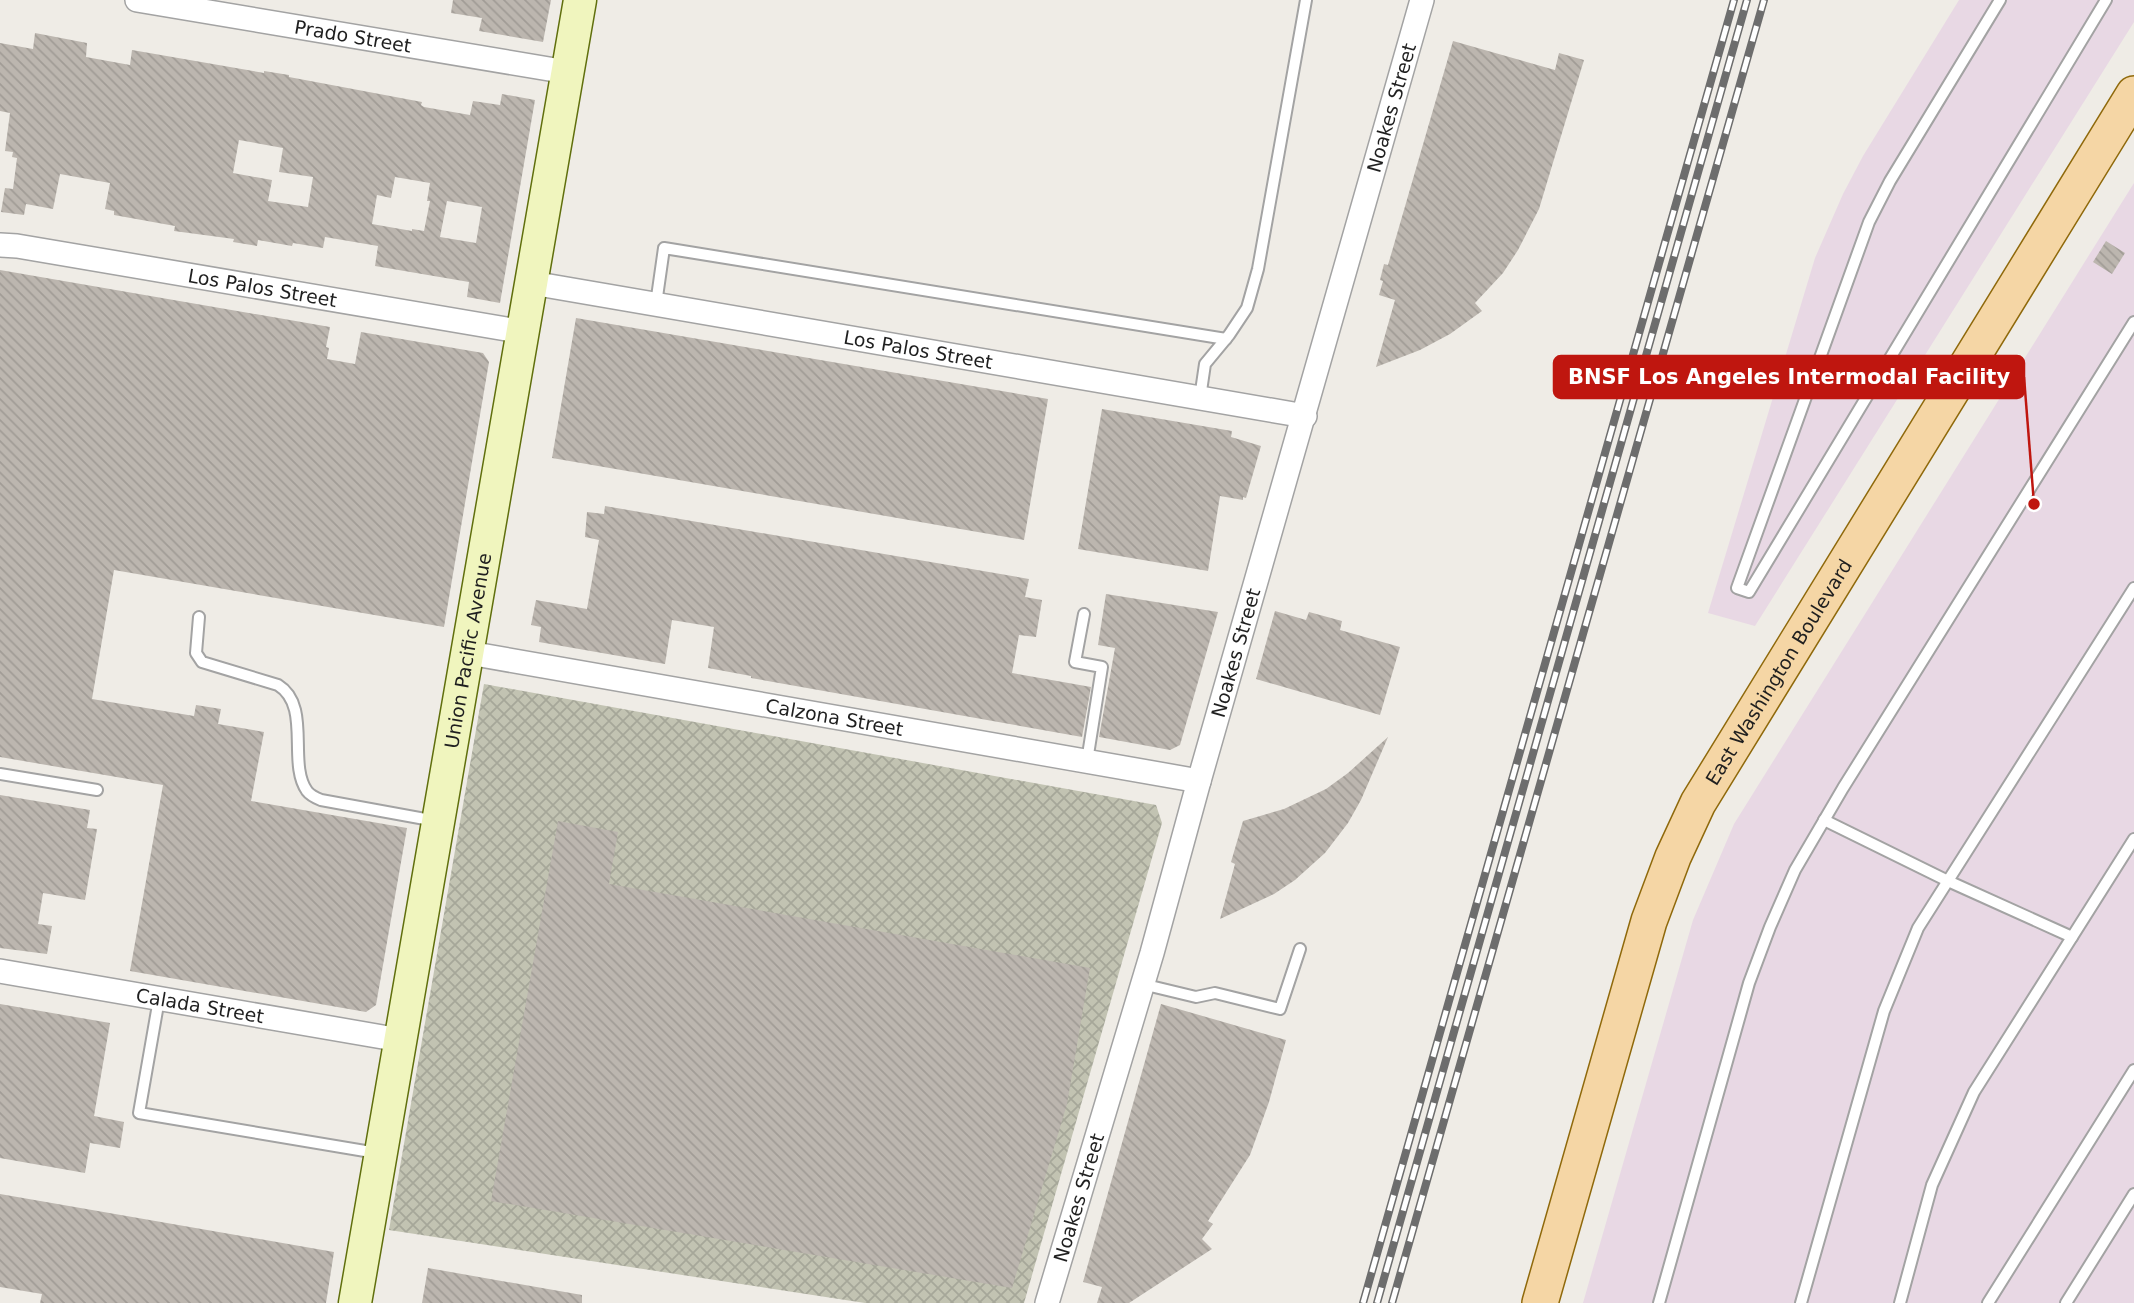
<svg xmlns="http://www.w3.org/2000/svg" width="2134" height="1303" font-family="'DejaVu Sans',sans-serif">
	<style>
		.railway { fill: #e8d8e4 }
		.construction { fill: url(#construction-cross-hatch) }
		.building { fill: url(#building-back-hatch); fill-rule: evenodd }
		.lines { fill: none; stroke-linecap: round; stroke-linejoin: round }
		.lane-casing { stroke: #a3a3a3; stroke-width: 14 }
		.street-casing { stroke: #a3a3a3; stroke-width: 26 }
		.secondary-casing { stroke: #606f0d; stroke-width: 35 }
		.primary-casing { stroke: #8f690b; stroke-width: 38 }
		.lane { stroke: #fff; stroke-width: 10 }
		.street { stroke: #fff; stroke-width: 23 }
		.secondary { stroke: #f0f5be; stroke-width: 32 }
		.primary { stroke: #f5d6a5; stroke-width: 35 }
		.rail-casing { stroke: #6d6d6d; stroke-width: 8 }
		.rail { stroke: #fff; stroke-width: 5; stroke-dasharray: 16; stroke-linecap: butt }
		.labels { text-anchor: middle; stroke-width: 7; stroke-linejoin: round; paint-order: stroke }
		.street-label { font-size: 19px; fill: #1f1f1f; stroke: #fff }
		.leader { fill: none; stroke: #bf160f; stroke-width: 2.5 }
		.callout-dot { fill: #bf160f; stroke: #fff; stroke-width: 2.5 }
		.callout { fill: #bf160f; stroke: #bf160f; stroke-width: 2.5 }
		.callout-label { font-size: 21px; text-anchor: middle; font-weight: bold; fill: #fff }
	</style>
	<defs>
		<pattern id="construction-cross-hatch" width="8" height="8" patternUnits="userSpaceOnUse" patternTransform="scale(1.75)"><rect width="8" height="8" fill="#c2c3b2"/><path d="M0 0l8 8M0 8l8-8" fill="none" stroke="#a6a799"/></pattern>
		<pattern id="building-back-hatch" width="6" height="6" patternUnits="userSpaceOnUse" patternTransform="scale(1.75)"><rect width="6" height="6" fill="#bcb6af"/><path d="M-1 5l2 2M0 0l6 6M5-1l2 2" fill="none" stroke="#a19c96"/></pattern>
	</defs>
	<rect width="100%" height="100%" fill="#efece6"/>
	<g class="railway">
		<polygon points="1959,0 2134,0 2134,22 1755,626 1708,613 1815,258 1843,194 1863,156"/>
		<polygon points="2134,183 2134,1303 1583,1303 1693,920 1734,824"/>
	</g>
	<polygon class="construction" points="484,684 1156,805 1162,823 1024,1303 865,1303 389,1230"/>
	<g class="building">
		<polygon points="453,0 551,0 543,42 479,31 482,18 451,13"/>
		<path d="M 35,33 L 87,43 L 86,57 L 130,65 L 132,50 L 264,73 L 264,71 L 289,75 L 289,77 L 422,102 L 421,105 L 424,107 L 470,115 L 473,101 L 500,105 L 502,94 L 535,100 L 500,303 L 467,297 L 469,282 L 375,266 L 378,246 L 325,237 L 323,248 L 293,243 L 292,246 L 258,240 L 257,246 L 233,242 L 234,239 L 174,231 L 175,226 L 114,215 L 114,211 L 105,209 L 110,183 L 60,174 L 53,209 L 26,204 L 24,215 L 1,212 L 5,188 L 13,189 L 17,158 L 12,157 L 13,152 L 5,151 L 10,113 L 0,111 L 0,43 L 33,49 ZM 239,140 L 283,148 L 279,172 L 313,177 L 308,207 L 268,201 L 272,180 L 233,173 ZM 395,177 L 430,183 L 427,201 L 430,201 L 424,231 L 412,229 L 412,231 L 372,224 L 377,195 L 391,198 ZM 447,201 L 482,207 L 476,243 L 440,237 Z"/>
		<polygon points="1453,41 1555,70 1559,53 1584,60 1539,209 1518,250 1503,273 1475,303 1482,311 1450,334 1420,350 1376,367 1395,300 1379,295 1383,281 1380,280 1384,264 1388,265"/>
		<polygon points="2106,241 2125,253 2112,274 2093,262"/>
		<polygon points="0,270 330,327 326,347 329,348 327,359 355,364 361,332 483,353 489,362 444,627 114,570 92,699 194,716 196,705 221,709 218,724 264,732 251,801 407,828 376,1005 366,1012 130,971 163,785 0,757"/>
		<polygon points="576,318 1048,399 1024,540 552,458"/>
		<polygon points="1102,409 1232,431 1231,437 1261,446 1246,498 1243,497 1243,500 1220,496 1208,571 1078,549"/>
		<polygon points="605,506 1029,579 1025,597 1042,600 1036,637 1019,635 1012,673 1091,687 1082,737 751,678 751,676 708,668 714,627 672,620 665,664 539,642 541,627 531,625 536,600 587,609 599,540 585,537 587,512 604,514"/>
		<polygon points="1106,594 1218,612 1180,745 1170,750 1099,737 1115,648 1098,645"/>
		<polygon points="1275,611 1306,620 1309,612 1342,621 1340,630 1400,647 1380,715 1256,679"/>
		<polygon points="1388,737 1361,800 1348,823 1325,853 1295,880 1274,894 1220,919 1235,864 1231,862 1243,821 1284,809 1326,789 1348,773"/>
		<polygon points="0,795 90,810 87,828 97,829 85,900 43,893 38,924 52,926 47,954 0,948"/>
		<polygon points="558,821 618,832 609,884 1090,968 1067,1104 1012,1288 491,1201"/>
		<polygon points="0,1004 110,1023 94,1116 124,1122 120,1148 90,1143 85,1173 0,1158"/>
		<polygon points="1161,1004 1286,1040 1269,1102 1250,1155 1208,1221 1213,1224 1202,1239 1212,1249 1129,1303 1097,1303 1102,1287 1083,1282"/>
		<polygon points="0,1194 334,1252 326,1303 40,1303 42,1294 0,1287"/>
		<polygon points="428,1268 582,1295 582,1303 422,1303"/>
	</g>
	<g class="lines">
		<defs>
			<g id="lane">
				<polyline points="2000,0 1890,181 1869,222 1737,588 1749,592 2106,0"/>
				<polyline points="656,304 664,248 1226,339"/>
				<polyline points="1200,398 1205,364 1229,335 1247,308 1258,269 1306,0"/>
				<polyline points="1084,614 1075,662 1102,667 1087,761"/>
				<path d="M 199,617 L 196,653 L 202,662 L 278,685 C 312,706 287,763 307,791 C 310,795 316,798 321,800 L 436,821"/>
				<polyline points="0,774 97,790"/>
				<polyline points="1824,820 1948,881 2072,937"/>
				<polyline points="1142,984 1196,997 1215,993 1280,1009 1300,949"/>
				<polyline points="159,999 139,1113 377,1153"/>
				<polyline points="1659,1303 1749,983 1770,927 1795,870 1843,788 2134,322"/>
				<polyline points="1801,1303 1884,1011 1918,928 2134,588"/>
				<polyline points="1900,1303 1932,1185 1974,1092 2134,839"/>
				<polyline points="1988,1303 2134,1070"/>
				<polyline points="2066,1303 2134,1194"/>
			</g>
			<g id="street">
				<path id="s1" d="M 137,0 L 567,72"/>
				<path id="s2" d="M 0,245 L 17,246 L 524,332"/>
				<path id="s3" d="M 532,283 L 1305,416"/>
				<path id="s4" d="M 469,653 L 1199,781"/>
				<path id="s5" d="M 0,971 L 400,1040"/>
				<path id="s6" d="M 1047,1303 L 1152,953 L 1199,781 L 1422,0"/>
			</g>
			<g id="secondary">
				<path id="s7" d="M 355,1303 L 580,0"/>
			</g>
			<g id="primary">
				<path id="s8" d="M 1540,1303 L 1649,921 L 1673,857 L 1698,803 L 2134,94"/>
			</g>
		</defs>
		<use href="#lane" class="lane-casing"/>
		<use href="#street" class="street-casing"/>
		<use href="#secondary" class="secondary-casing"/>
		<use href="#primary" class="primary-casing"/>
		<use href="#lane" class="lane"/>
		<use href="#street" class="street"/>
		<use href="#secondary" class="secondary"/>
		<use href="#primary" class="primary"/>
		<defs>
			<g id="rail">
				<polyline points="1363,1303 1734,0"/>
				<polyline points="1377,1303 1747,0"/>
				<polyline points="1392,1303 1764,0"/>
			</g>
		</defs>
		<use href="#rail" class="rail-casing"/>
		<use href="#rail" class="rail"/>
	</g>
	<g class="labels">
		<g class="street-label">
			<text dy="7" stroke="none"><textPath href="#s1" startOffset="219">Prado Street</textPath></text>
			<text dy="7" stroke="none"><textPath href="#s6" startOffset="1244">Noakes Street</textPath></text>
			<text dy="7" stroke="none"><textPath href="#s2" startOffset="266">Los Palos Street</textPath></text>
			<text dy="7" stroke="none"><textPath href="#s3" startOffset="392">Los Palos Street</textPath></text>
			<text dy="7" stroke="none"><textPath href="#s7" startOffset="662">Union Pacific Avenue</textPath></text>
			<text dy="7" stroke="none"><textPath href="#s6" startOffset="677">Noakes Street</textPath></text>
			<text dy="7" stroke="none"><textPath href="#s8" startOffset="679">East Washington Boulevard</textPath></text>
			<text dy="7" stroke="none"><textPath href="#s4" startOffset="371">Calzona Street</textPath></text>
			<text dy="7" stroke="none"><textPath href="#s5" startOffset="203">Calada Street</textPath></text>
			<text dy="7" stroke="none"><textPath href="#s6" startOffset="110">Noakes Street</textPath></text>
		</g>
	</g>
	<path class="leader" d="M2034 504L2024 377"/>
	<circle class="callout-dot" cx="2034" cy="504" r="7"/>
	<rect class="callout" x="1554" y="356" width="470" height="42" rx="7"/>
	<g class="callout-label">
		<text x="1789" y="384">BNSF Los Angeles Intermodal Facility</text>
	</g>
</svg>
